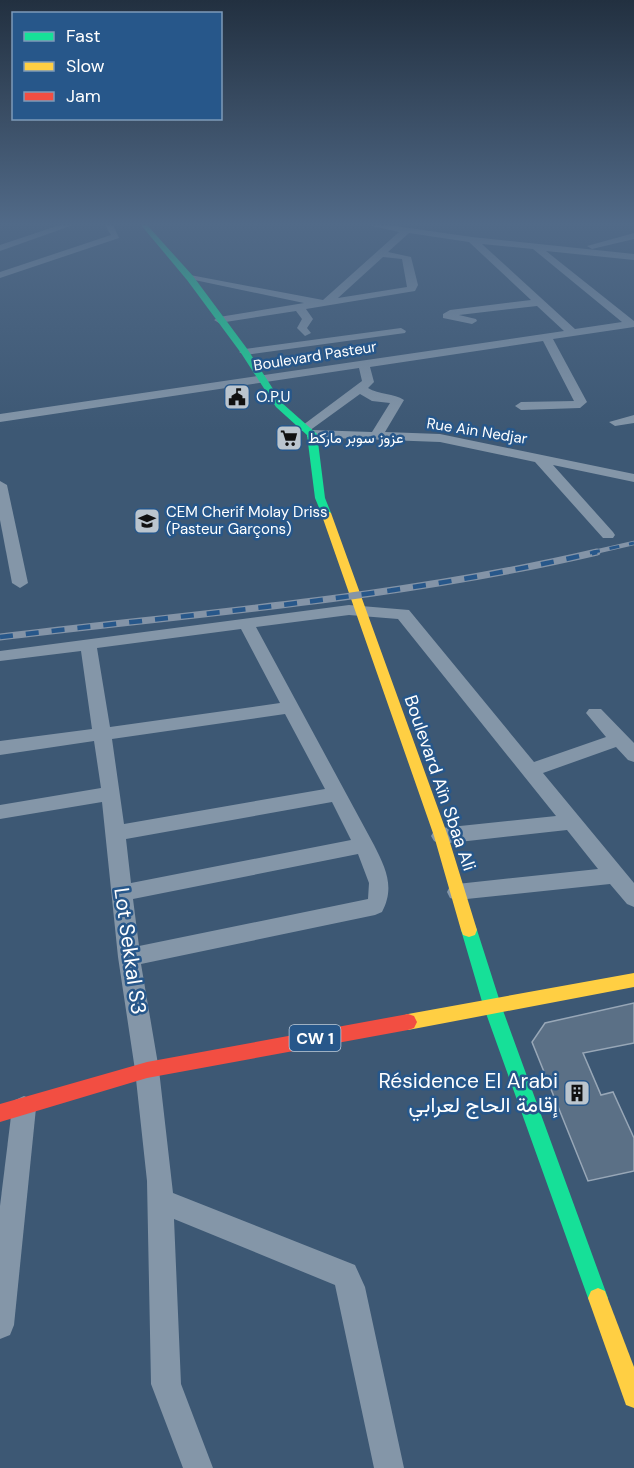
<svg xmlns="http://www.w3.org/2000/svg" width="634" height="1468" font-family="'DM Sans',Vazirmatn,sans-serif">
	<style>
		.building { fill: #5b7086; stroke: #98a7b7; stroke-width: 1.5 }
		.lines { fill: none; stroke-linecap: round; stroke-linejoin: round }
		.street { fill: #8496a8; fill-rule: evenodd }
		.fast { fill: #16e098; fill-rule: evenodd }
		.slow { fill: #ffcf43; fill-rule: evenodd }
		.jam { fill: #f24e42; fill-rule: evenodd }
		.rail-far1-casing { stroke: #8494a7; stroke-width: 4.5 }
		.rail-casing { stroke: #8494a7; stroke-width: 7 }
		.rail-far1 { stroke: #27578a; stroke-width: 3; stroke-dasharray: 10; stroke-linecap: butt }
		.rail { stroke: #27578a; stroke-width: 4.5; stroke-dasharray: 13; stroke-linecap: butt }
		.labels { text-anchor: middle; stroke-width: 5; stroke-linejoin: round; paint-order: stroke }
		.far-street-label { font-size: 15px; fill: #fff; stroke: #27578a }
		.far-poi-label { font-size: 15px; fill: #fff; stroke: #27578a; text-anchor: start }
		.shield { fill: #27578a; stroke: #becddc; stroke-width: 1.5 }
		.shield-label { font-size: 16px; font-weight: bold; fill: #fff }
		.street-label { font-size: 18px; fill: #fff; stroke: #27578a }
		.near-street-label { font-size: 21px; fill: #fff; stroke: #27578a }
		.near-poi-label { font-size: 21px; fill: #fff; stroke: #27578a; text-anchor: end }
	</style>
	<rect width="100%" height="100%" fill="#3d5874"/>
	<polygon class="building" points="634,1003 634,1043 583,1053 601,1095 613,1092 634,1138 634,1171 588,1181 532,1042 545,1023"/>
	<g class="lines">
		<g class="street">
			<polygon points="60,225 73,225 0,251 0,245"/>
			<polygon points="105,225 113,225 119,238 0,278 0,272 111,235"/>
			<path d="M 368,225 L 388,225 L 472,237 L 634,254 L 634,260 L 546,251 L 634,321 L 634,327 L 553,339 L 587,402 L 580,408 L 521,410 L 515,406 L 521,402 L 574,401 L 543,341 L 370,367 L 374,382 L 368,388 C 379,395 394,393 404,400 L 385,432 L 440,434 L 634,474 L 634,482 L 553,465 L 613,532 L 615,535 L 613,538 L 603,538 L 535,462 L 440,442 L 307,437 L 307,431 L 312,430 L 372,432 L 390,403 L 372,401 L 360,394 L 309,431 L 301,431 L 299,428 L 362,381 L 359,368 L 0,422 L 0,414 L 564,331 L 537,306 L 459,315 L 476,319 L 477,321 L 472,324 L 443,318 L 443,314 L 450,310 L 531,300 L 469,242 L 409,233 L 388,252 L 411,257 L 418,285 L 415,291 L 306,309 L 313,319 L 307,328 L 311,333 L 305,336 L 297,328 L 302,319 L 296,311 L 219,323 L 214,320 L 219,317 L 304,303 L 185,278 L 190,275 L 323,300 L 399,232 ZM 482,244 L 533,249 L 622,322 L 575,329 ZM 383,257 L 402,259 L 407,287 L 338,298 Z"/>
			<polygon points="634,233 634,239 592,249 587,246"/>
			<polygon points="401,328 406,331 405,333 245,355 239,352 245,349"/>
			<polygon points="634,415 634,423 615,426 609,422"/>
			<polygon points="0,481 7,485 28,583 20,588 12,583 0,520"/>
			<path d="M 349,605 L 409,610 L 534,762 L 606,737 L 586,713 L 589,709 L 601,709 L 634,743 L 634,762 L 628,760 L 616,747 L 543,773 L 634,883 L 634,907 L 627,904 L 610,884 L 457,900 L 450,898 L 447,892 L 450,886 L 457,884 L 598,869 L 567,830 L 441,844 L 434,841 L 431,836 L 434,831 L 441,828 L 556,816 L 398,619 L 349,615 L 256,627 L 374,845 C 386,869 395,887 382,912 L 375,915 L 141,964 L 159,1070 L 173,1193 L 355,1265 L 365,1287 L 404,1468 L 374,1468 L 335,1285 L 174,1219 L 181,1384 L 213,1468 L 183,1468 L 151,1384 L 147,1181 L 135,1070 L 118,957 L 102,802 L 0,819 L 0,805 L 101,788 L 94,741 L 0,755 L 0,741 L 92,729 L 81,651 L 0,661 L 0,651 ZM 241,629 L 280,703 L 110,727 L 97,648 ZM 285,714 L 325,789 L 124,824 L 112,739 ZM 332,802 L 351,840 L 131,883 L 126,839 ZM 358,854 L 369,883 L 368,899 L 139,946 L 133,899 Z"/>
			<polygon points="24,1096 33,1100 36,1108 14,1325 10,1335 0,1339 0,1206 12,1108 15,1100"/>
		</g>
		<g class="fast">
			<polygon points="141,225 147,225 193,276 248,350 282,403 317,434 325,498 331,513 330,515 322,515 315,498 307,435 276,407 241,353 187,280"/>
			<polygon points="469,923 475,925 477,930 501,1005 608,1298 605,1305 598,1308 591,1305 588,1298 483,1005 461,930 463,925"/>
		</g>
		<g class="slow">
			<polygon points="326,510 331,513 448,836 477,930 475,935 469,937 463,935 461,930 434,836 321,513"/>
			<polygon points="634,973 634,987 408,1030 402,1028 399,1022 402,1016 408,1014"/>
			<polygon points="598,1288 605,1291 634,1367 634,1408 626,1405 588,1298 591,1291"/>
		</g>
		<polygon class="jam" points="408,1014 414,1016 417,1022 414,1028 408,1030 147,1078 0,1122 0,1104 147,1062"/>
		<defs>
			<polyline id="rail-far1" points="590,553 634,543"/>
			<path id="rail" d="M 0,637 C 199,613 401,598 597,552"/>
		</defs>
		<use href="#rail-far1" class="rail-far1-casing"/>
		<use href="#rail" class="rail-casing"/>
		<use href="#rail-far1" class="rail-far1"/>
		<use href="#rail" class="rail"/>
	</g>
	<linearGradient id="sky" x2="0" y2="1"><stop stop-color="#223040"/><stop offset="0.52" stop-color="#516a88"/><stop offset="1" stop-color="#516a88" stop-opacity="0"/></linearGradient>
	<rect width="634" height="430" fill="url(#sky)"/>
	<defs>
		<symbol id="civic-square" viewBox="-11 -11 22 22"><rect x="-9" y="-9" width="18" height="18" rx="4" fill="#bbc5ce" stroke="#27578a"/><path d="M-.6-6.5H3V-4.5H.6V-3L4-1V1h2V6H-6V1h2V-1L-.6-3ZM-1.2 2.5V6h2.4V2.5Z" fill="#111"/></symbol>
		<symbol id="supermarket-square" viewBox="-11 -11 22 22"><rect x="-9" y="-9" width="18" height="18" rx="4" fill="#bbc5ce" stroke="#27578a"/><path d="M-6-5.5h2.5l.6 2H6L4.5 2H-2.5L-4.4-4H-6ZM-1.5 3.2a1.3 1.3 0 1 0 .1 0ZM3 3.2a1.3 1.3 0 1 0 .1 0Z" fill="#111"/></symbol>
		<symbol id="school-square" viewBox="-11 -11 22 22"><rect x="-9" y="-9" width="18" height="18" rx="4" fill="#bbc5ce" stroke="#27578a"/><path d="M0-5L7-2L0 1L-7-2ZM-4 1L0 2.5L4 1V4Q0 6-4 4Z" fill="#111"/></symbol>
		<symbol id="building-square" viewBox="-11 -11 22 22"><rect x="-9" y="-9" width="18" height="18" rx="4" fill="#bbc5ce" stroke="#27578a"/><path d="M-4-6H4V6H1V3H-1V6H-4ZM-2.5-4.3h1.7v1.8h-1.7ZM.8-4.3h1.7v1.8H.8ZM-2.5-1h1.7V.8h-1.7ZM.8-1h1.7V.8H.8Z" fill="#111"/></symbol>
	</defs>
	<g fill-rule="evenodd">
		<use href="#civic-square" x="222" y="382" width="30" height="30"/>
		<use href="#supermarket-square" x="274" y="423" width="30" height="30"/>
		<use href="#school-square" x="132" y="506" width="30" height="30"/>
		<use href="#building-square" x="562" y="1078" width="30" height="30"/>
	</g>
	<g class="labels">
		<g class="far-street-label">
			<text transform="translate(315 356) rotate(-9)" y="5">Boulevard Pasteur</text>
			<text transform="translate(477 431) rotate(9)" y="5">Rue Ain Nedjar</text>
		</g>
		<g class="far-poi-label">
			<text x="256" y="402">O.P.U</text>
			<text x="308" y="443">عزوز سوبر ماركط</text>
			<text x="166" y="517">CEM Cherif Molay Driss<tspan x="166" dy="17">(Pasteur Garçons)</tspan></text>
		</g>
		<rect class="shield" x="289.5" y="1025" width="51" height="26" rx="4.5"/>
		<g class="shield-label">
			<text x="315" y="1044">CW 1</text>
		</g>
		<g class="street-label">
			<text transform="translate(440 783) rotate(71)" y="6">Boulevard Aïn Sbaa Ali</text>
		</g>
		<g class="near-street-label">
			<text transform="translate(130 951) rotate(82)" y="7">Lot Sekkal S3</text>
		</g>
		<g class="near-poi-label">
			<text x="558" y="1088">Résidence El Arabi<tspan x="558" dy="24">إقامة الحاج لعرابي</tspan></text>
		</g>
	</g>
	<rect x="12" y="12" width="210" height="108" fill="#27578a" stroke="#7d9ab9" stroke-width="1.5"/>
	<rect x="24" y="32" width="30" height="9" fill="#16e098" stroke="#7d9ab9" stroke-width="1.5"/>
	<text x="66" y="42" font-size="18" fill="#ffffff">Fast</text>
	<rect x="24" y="62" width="30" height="9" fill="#ffcf43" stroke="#7d9ab9" stroke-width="1.5"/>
	<text x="66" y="72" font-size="18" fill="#ffffff">Slow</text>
	<rect x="24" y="92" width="30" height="9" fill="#f24e42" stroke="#7d9ab9" stroke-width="1.5"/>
	<text x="66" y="102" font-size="18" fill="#ffffff">Jam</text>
</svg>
